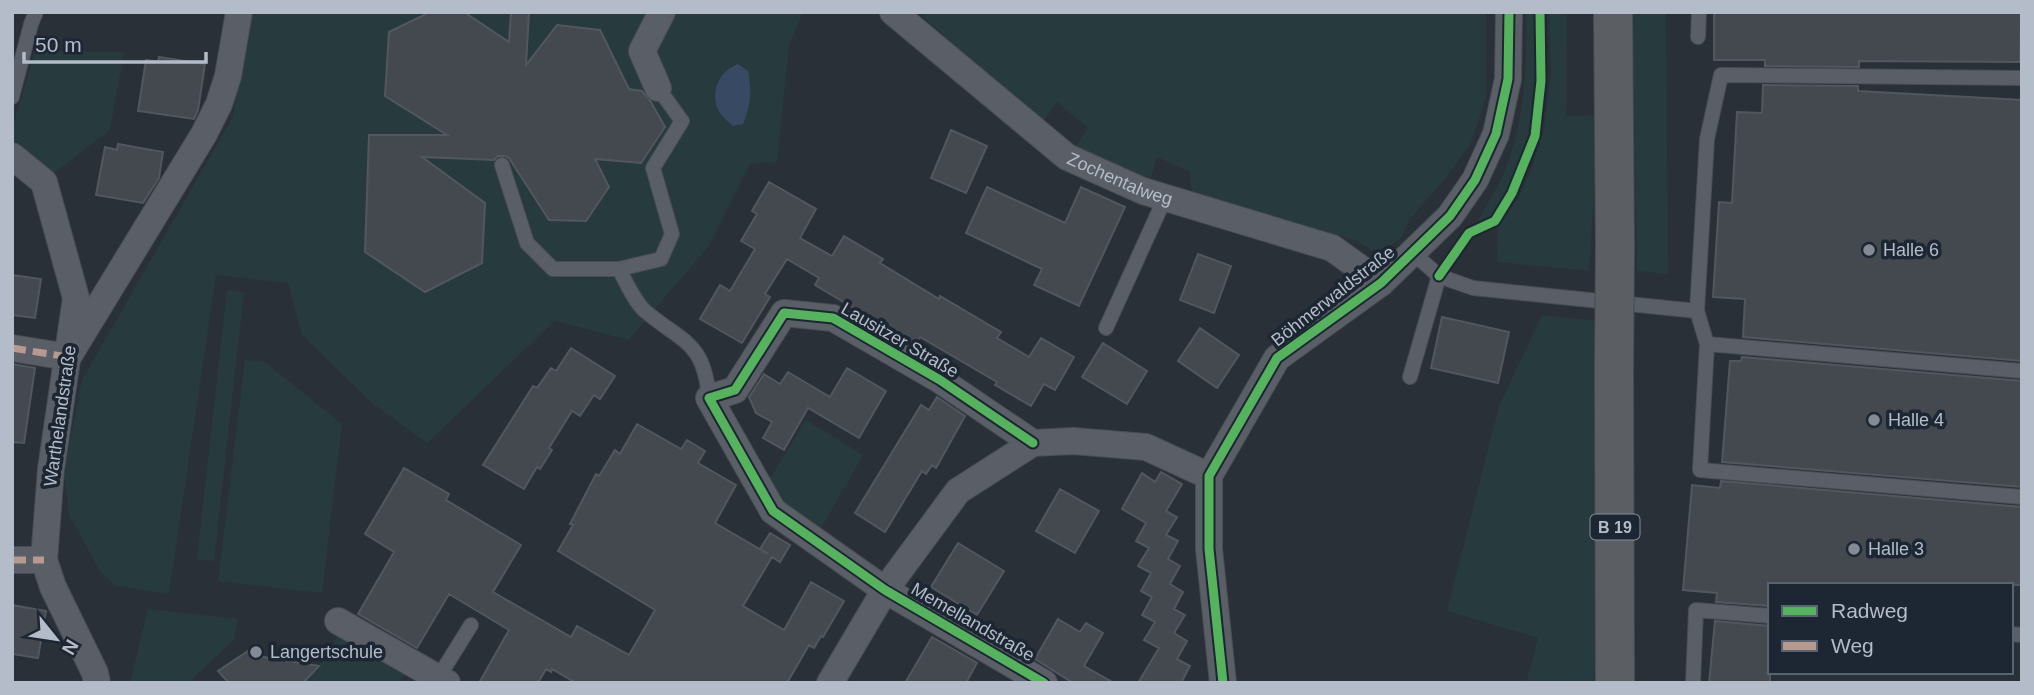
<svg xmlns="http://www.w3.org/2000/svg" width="2034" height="695" font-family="Helvetica,sans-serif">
<rect width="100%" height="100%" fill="#2a3038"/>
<path fill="#273a3e" d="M254 12H803L789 46 777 162 750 164 709 246 628 340 555 321 427 443 372 403 302 335 288 283 216 275 169 594 116 586 100 571 69 515 64 473 82 380 233 117 244 22Z
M918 12H1486V98L1471 143 1445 179 1409 220 1402 237 1379 255 1355 240 1192 194 1190 172 1157 157 1151 178 1124 169 1075 147 1088 128 1057 102 1041 125Z
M1526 12H1536C1536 54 1537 96 1529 137 1523 167 1505 195 1490 221H1478C1486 205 1497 190 1504 173 1525 122 1527 67 1526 12Z
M1549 12H1567L1566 116 1599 115 1589 271 1497 262 1498 227 1518 199 1533 165 1544 129 1551 72Z
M1632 12H1666L1668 274 1637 271Z
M35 51 124 52 110 130 49 177 12 146V129Z
M227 290 244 292 214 561 197 559Z
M1542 315 1608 322 1611 683H1526L1538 638 1447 611 1499 406Z
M245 360 265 362 342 424 322 593 218 581Z
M806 420 863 455 819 532 778 506 766 485Z
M148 609 238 619 234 640 188 683H130Z
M340 633 409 670 397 683H303L319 666Z"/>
<path fill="#384963" d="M738 64 748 71C752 91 751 105 743 124L733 126C729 122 723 118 720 113 709 95 718 71 738 64Z"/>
<path fill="#444950" stroke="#52575f" stroke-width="2" d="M430 12H464L509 42 511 12H529L526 65 557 25 600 30 629 89 642 91 651 102 665 127 641 163 595 159 609 187 586 221 549 220 509 158 505 156H498L494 160 422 157 485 203 482 263 425 292 365 252 369 135H447L385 96 389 32Z
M1714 12H2021L2020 62 1859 61V67L1765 66V60H1714Z
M159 57 205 64 198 110 194 119 138 111 146 60 158 62Z
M1763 85 1858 86V91L2022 100V361L1743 337 1745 299 1713 297 1719 202 1732 203 1737 112 1762 113Z
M951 130 987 146 966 193 931 178Z
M118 144 163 152 159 178 143 203 96 195 105 147 117 150Z
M769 182 816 209 800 238 832 256 844 236 883 259 880 263 939 299 940 296 1001 332 997 338 1029 357 1041 338 1074 357 1055 390 1044 384 1031 406 995 385 997 382 920 337 915 345 815 285 819 278 787 259 765 294 770 297 742 343 700 319 720 285 730 291 755 249 741 241 757 214 752 211Z
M987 187 1065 223 1081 187 1125 207 1079 306 1034 285 1042 269 966 233Z
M1198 254 1231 266 1214 313 1180 300Z
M12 275 41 279 35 318 12 315Z
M1442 317 1509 332 1498 383 1431 368Z
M1200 328 1239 355 1217 388 1178 361Z
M1103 343 1147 371 1127 404 1082 377Z
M571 348 615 376 600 399 594 395 580 416 572 411 549 448 552 450 540 469 537 467 524 489 483 465 533 386 537 388 551 368 556 371Z
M1742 357 2022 381V487L1722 462 1730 361H1741Z
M12 364 35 368 24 443 12 442Z
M847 368 886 391 859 438 808 408 784 450 763 438 772 422 756 413 749 397 764 374 780 384 788 372 830 397Z
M937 397 965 416 936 468 932 465 926 474 922 471 885 532 855 513 921 405 929 410Z
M637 424 681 449 687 440 705 451 698 463 736 485 715 523 768 554 760 549 770 533 790 545 780 562 772 557 743 606 784 630 811 582 844 601 823 637 821 636 814 648 809 645 787 683H576L552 669 551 672 546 669 538 683H479L509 630 449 594 417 648 358 614 394 552 365 534 404 468 449 494 446 500 521 545 493 592 571 637 577 626 629 655 655 610 558 551 573 525 570 524 596 474 599 476 615 450 620 454Z
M1161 472 1182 484 1166 511 1177 517 1166 535 1178 541 1168 559 1180 566 1170 584 1183 592 1174 609 1185 615 1174 633 1187 641 1177 659 1190 666 1181 683H1138L1159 648 1144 640 1155 622 1142 615 1152 597 1141 591 1151 573 1138 566 1149 548 1136 541 1146 523 1122 509 1142 473 1155 482Z
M1721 481 2022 507V585H1770V606L1716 602 1717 593 1683 590 1692 485 1720 488Z
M1060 489 1099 511 1075 553 1036 531Z
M958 543 1004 571 977 615 931 587Z
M12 605 46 611 38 658 12 654Z
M1058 619 1080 632 1086 623 1103 633 1084 666 1114 683H1073L1035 659Z
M1715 621 1770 626V683H1709Z
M932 637 977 663 966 683H905Z
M251 649 258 656 319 666 303 683H229L218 671Z"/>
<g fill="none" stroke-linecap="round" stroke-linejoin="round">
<defs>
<path id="service" d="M1698 37 1699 12
M12 97 31 24 36 12
M502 165 527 243 553 269H619L661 259 672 234 653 168 682 121 658 88
M619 269C626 282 634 301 645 311 683 343 704 341 709 398
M1439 276 1473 288 1697 311 1707 344 2022 371
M1697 311 1707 139 1721 75 2022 78
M1106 328 1165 198
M1707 344 1700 470 2022 497
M1410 377 1439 276 1413 253
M2011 634 2022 635
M438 678 471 625
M1693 683 1696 610 1770 616"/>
<g id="minor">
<path id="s1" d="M893 12 1067 157 1143 191 1332 248 1381 283"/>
<path d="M658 88 642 51 662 12"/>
<path d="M12 156 44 182 76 298 51 469 44 560 53 587 95 673 97 683"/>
<path d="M12 348 68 357 204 134 219 104 228 76 239 12"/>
<path d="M1033 443 940 380 833 318 784 313 735 390 709 398 773 511 885 590 1044 683"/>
<path d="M12 560H44"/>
<path d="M338 621 447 683"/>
<path d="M830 683 885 590 958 491 1033 443 1073 441 1146 447 1209 476"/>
<path d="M1223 683 1209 549V476L1277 358 1381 283 1450 216 1475 180 1496 134 1508 79 1509 12"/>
</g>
<path id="trunk" d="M1613 12 1615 247
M1614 371 1615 683"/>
</defs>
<use href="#service" stroke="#484c53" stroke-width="16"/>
<use href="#minor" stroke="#484c53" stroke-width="28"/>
<use href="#trunk" stroke="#474c53" stroke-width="40"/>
<use href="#service" stroke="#5a5e66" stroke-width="14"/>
<use href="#minor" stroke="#5a5e66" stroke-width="26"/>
<use href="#trunk" stroke="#5b5f64" stroke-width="38"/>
<defs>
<path id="trunk-bridge" d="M1614 371 1615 247"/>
</defs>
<use href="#trunk-bridge" stroke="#474c53" stroke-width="40" stroke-linecap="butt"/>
<use href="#trunk-bridge" stroke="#5b5f64" stroke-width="38"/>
<path stroke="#b69a8f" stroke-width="7" stroke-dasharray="14 7" stroke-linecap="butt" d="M12 348 68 357
M12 560H44"/>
<defs>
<path id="cycleway" d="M1439 276 1469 233 1495 221 1512 193 1535 136 1541 81 1540 12
M1033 443 940 380 833 318 784 313 735 390 709 398 773 511 885 590 1044 683
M1223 683 1209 549V476L1277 358 1381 283 1450 216 1475 180 1496 134 1508 79 1509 12"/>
</defs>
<use href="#cycleway" stroke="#1d2633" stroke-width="13"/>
<use href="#cycleway" stroke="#56b35d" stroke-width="9"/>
</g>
<g fill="#848b96" stroke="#1d2633" stroke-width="2.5">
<circle cx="1869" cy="250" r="7"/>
<circle cx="1874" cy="420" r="7"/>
<circle cx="1854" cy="549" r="7"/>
<circle cx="256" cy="652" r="7"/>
</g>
<g text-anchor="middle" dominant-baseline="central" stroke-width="7" stroke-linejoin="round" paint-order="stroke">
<rect fill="#1d2633" stroke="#878f9c" stroke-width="2" x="1590.5" y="514.5" width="49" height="25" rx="5"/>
<g font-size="16" font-weight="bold" fill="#b4bcc9">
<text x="1615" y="527">B 19</text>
</g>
<g font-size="18" fill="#b4bcc9" stroke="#1d2633">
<text stroke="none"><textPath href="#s1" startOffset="284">Zochentalweg</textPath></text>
<text transform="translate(1333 296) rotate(-38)">Böhmerwaldstraße</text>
<text transform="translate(900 340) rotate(30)">Lausitzer Straße</text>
<text transform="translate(60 416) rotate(-82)">Warthelandstraße</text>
<text transform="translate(973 622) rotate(30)">Memellandstraße</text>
</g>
<g font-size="18" fill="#b4bcc9" stroke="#1d2633" text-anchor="start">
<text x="1883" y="250">Halle 6</text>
<text x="1888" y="420">Halle 4</text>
<text x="1868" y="549">Halle 3</text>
<text x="270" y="652">Langertschule</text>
</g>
</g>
<rect width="2034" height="695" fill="none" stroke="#b4bcc9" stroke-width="28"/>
<rect x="1768" y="583" width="245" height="91" fill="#1d2633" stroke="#59626f" stroke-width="2"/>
<rect x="1782" y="606" width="35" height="10" fill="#56b35d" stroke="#59626f" stroke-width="2"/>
<text x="1831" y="618" font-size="21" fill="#b4bcc9">Radweg</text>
<rect x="1782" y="641" width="35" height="10" fill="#b69a8f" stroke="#59626f" stroke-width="2"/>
<text x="1831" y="653" font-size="21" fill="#b4bcc9">Weg</text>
<g transform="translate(56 639) rotate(120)" stroke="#1d2633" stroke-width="5" paint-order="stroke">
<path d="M0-5L12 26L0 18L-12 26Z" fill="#b4bcc9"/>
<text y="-10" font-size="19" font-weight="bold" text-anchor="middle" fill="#b4bcc9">N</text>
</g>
<path d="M24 52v10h182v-10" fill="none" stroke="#b4bcc9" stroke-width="3.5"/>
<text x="35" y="52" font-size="21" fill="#b4bcc9" stroke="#1d2633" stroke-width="5" paint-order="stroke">50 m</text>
</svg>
